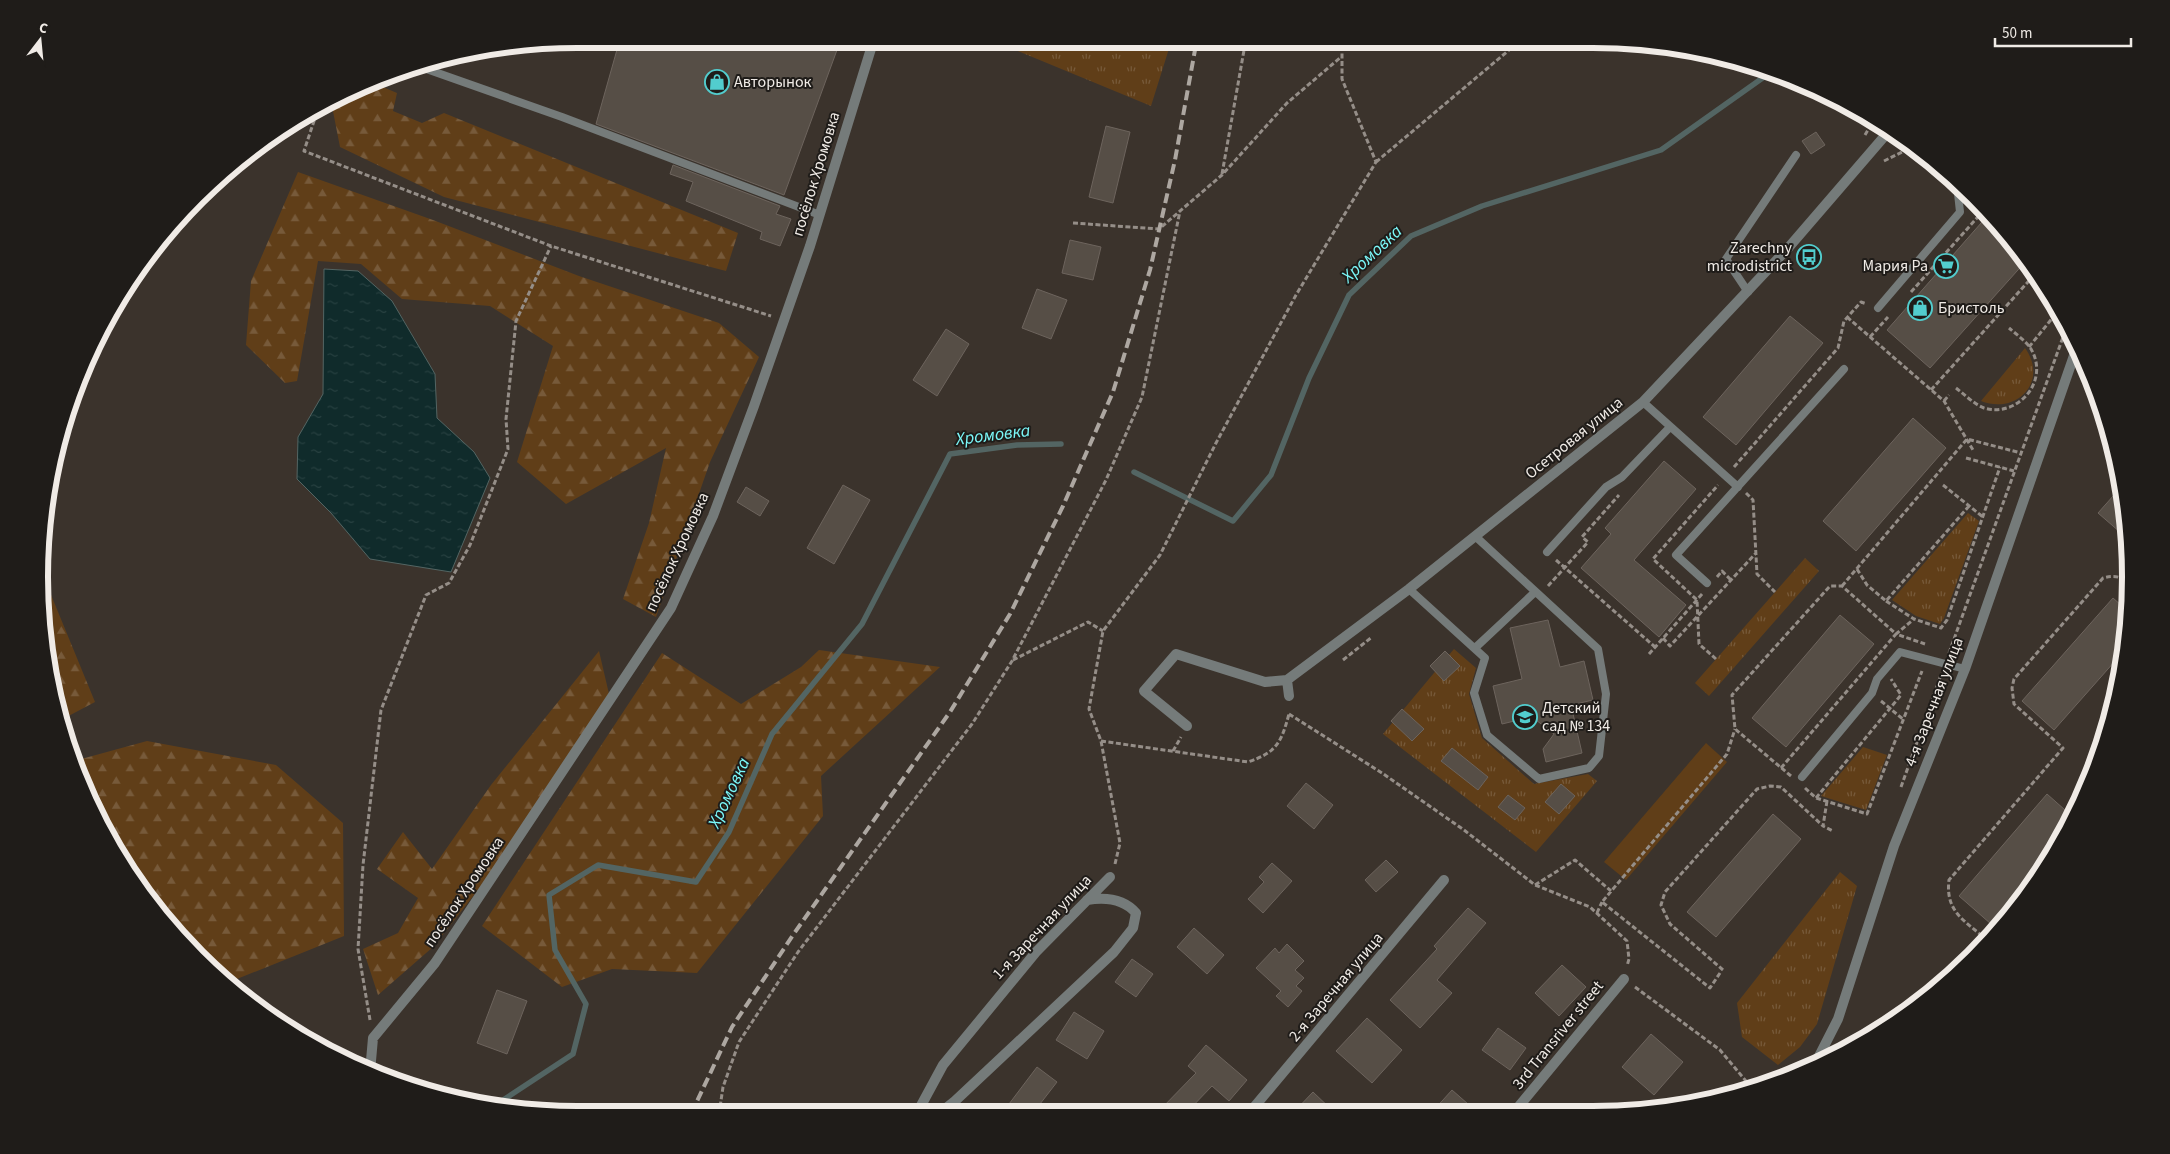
<svg xmlns="http://www.w3.org/2000/svg" width="2170" height="1154" font-family="'Source Sans 3',sans-serif">
<defs>
<pattern id="grass-tufts" width="24" height="20" patternUnits="userSpaceOnUse" patternTransform="scale(1.25)"><rect width="24" height="20" fill="#603e18"/><path d="M3 7l-1-3M5 7V3M7 7l1-3M15 17l-1-3M17 17v-4M19 17l1-3" fill="none" stroke="#775a3a"/></pattern>
<pattern id="forest-firs" width="22" height="20" patternUnits="userSpaceOnUse" patternTransform="scale(1.25)"><rect width="22" height="20" fill="#603e18"/><path d="M5 1l3.5 6h-7zM16 11l3.5 6h-7z" fill="#775a3a"/></pattern>
<pattern id="water-ripples" width="26" height="14" patternUnits="userSpaceOnUse" patternTransform="scale(1.25)"><rect width="26" height="14" fill="#102b2b"/><path d="M2 4q2-2 4 0t4 0M15 11q2-2 4 0t4 0" fill="none" stroke="#274040"/></pattern>
</defs>
<rect width="100%" height="100%" fill="#3b332c"/>
<path fill="url(#grass-tufts)" d="M989 39H1172L1151 106Z
M2025 348C2049 381 2017 415 1981 401Z
M1968 513 1979 521 1944 618 1940 624 1916 616 1892 600Z
M1805 558 1819 571 1709 696 1695 683Z
M1454 649 1476 668 1469 694 1482 738 1534 784 1588 774 1597 781 1536 852 1383 734Z
M1863 747 1887 755 1866 810 1821 796Z
M1840 872 1857 886 1817 1024 1800 1047 1778 1065 1742 1037 1737 1003Z"/>
<path fill="url(#forest-firs)" d="M371 82 397 93 393 111 422 123 444 113 738 233 726 271 444 197 340 147 331 101Z
M298 172 433 220 579 276 719 323 759 357 710 462 656 617 623 599 649 523 666 448 566 504 517 462 553 346 490 306 402 299 361 264 318 261 297 381 285 383 246 345 251 281Z
M40 568 95 702 59 721 40 612Z
M819 650 940 667 821 776 823 816 697 973 612 969 562 987 482 926 662 653 741 704 801 667Z
M599 651 609 694 516 842 433 947 378 995 363 949 398 933 418 898 377 869 403 832 432 869 491 785Z
M147 741 276 765 343 823 344 936 227 983 173 932 138 887 74 761Z"/>
<path fill="#603e18" d="M1706 743 1727 762 1626 880 1604 862Z"/>
<path fill="url(#water-ripples)" stroke="#536563" d="M324 269 358 271 392 301 435 374 437 418 474 452 490 478 451 572 370 559 331 513 297 479 298 437 323 394Z"/>
<g fill="none" stroke-linecap="round" stroke-linejoin="round">
<path stroke="#536563" stroke-width="5.5" d="M1134 472 1233 521 1271 475 1309 378 1349 295 1411 236 1482 206 1661 150 1771 72
M494 1106 573 1054 586 1004 555 950 549 895 598 865 696 882 729 832 772 734 862 624 950 454 1017 445 1061 444"/>
</g>
<path fill="#564e46" stroke="#6d645d" d="M620 39H841L784 195 596 124Z
M1106 126 1130 132 1113 203 1089 197Z
M1816 132 1825 145 1811 154 1802 141Z
M673 165 780 206 776 214 791 219 780 246 760 239 762 232 686 201 693 182 670 174Z
M1989 214 1998 222 2026 261 1930 368 1887 330Z
M1070 240 1101 247 1093 280 1062 273Z
M1037 289 1067 300 1051 339 1022 328Z
M1790 316 1823 343 1736 445 1703 417Z
M946 329 969 344 937 396 913 380Z
M1913 418 1946 448 1856 551 1823 521Z
M1664 461 1696 489 1634 560 1686 605 1659 637 1581 568 1611 534 1605 528Z
M843 485 870 500 834 564 807 548Z
M2122 486 2127 507 2128 539 2098 513Z
M746 487 769 501 760 516 737 502Z
M2113 598 2130 613 2123 652 2054 730 2022 701Z
M1840 615 1874 644 1786 747 1752 718Z
M1548 620 1560 667 1584 661 1593 700 1571 705 1582 753 1546 762 1543 749 1554 734 1536 720 1535 716 1502 724 1493 686 1522 679 1510 628Z
M1445 651 1460 666 1444 681 1430 666Z
M1402 709 1424 729 1412 741 1391 721Z
M1452 748 1488 777 1478 790 1441 761Z
M1306 783 1333 805 1314 829 1287 806Z
M1561 784 1575 796 1559 814 1545 802Z
M2047 794 2074 818 2042 865 1991 924 1959 896Z
M1508 795 1525 808 1515 820 1498 807Z
M1773 814 1801 839 1716 937 1687 912Z
M1386 860 1398 872 1376 892 1365 880Z
M1272 863 1292 881 1263 913 1248 899 1264 882 1259 877Z
M1468 908 1486 923 1437 980 1452 993 1420 1028 1390 1000 1437 949 1434 946Z
M1194 928 1224 955 1207 974 1177 947Z
M1287 944 1304 961 1295 970 1304 978 1296 986 1302 991 1288 1007 1276 996 1281 991 1256 968 1275 948 1279 953Z
M1132 959 1153 974 1136 997 1115 982Z
M1562 965 1586 987 1559 1016 1535 993Z
M497 990 527 1001 507 1054 477 1043Z
M1074 1012 1104 1031 1087 1059 1056 1040Z
M1367 1018 1402 1050 1372 1083 1336 1051Z
M1498 1028 1526 1048 1510 1070 1482 1050Z
M1651 1034 1683 1062 1654 1095 1622 1067Z
M1206 1045 1247 1080 1229 1101 1212 1086 1187 1112H1158L1196 1073 1188 1066Z
M1037 1067 1057 1082 1033 1113H1020L1009 1104Z
M1452 1090 1476 1111H1433Z
M1313 1092 1334 1112H1294Z"/>
<g fill="none" stroke-linecap="round" stroke-linejoin="round">
<path stroke="#958e88" stroke-width="3" stroke-dasharray="5 2.5" stroke-linecap="butt" d="M319 106 304 151 551 246 771 316
M1865 135 1873 121
M1884 161 1906 150 1926 155
M1376 162 1521 40
M1222 174 1246 39
M1073 223 1159 229 1222 175 1287 103 1341 57
M1911 292 1984 210
M1847 317 1944 401 1973 450
M1870 337 1888 317
M2029 347 2054 316 2053 299
M1956 388C1965 395 1974 404 1984 408 2018 418 2050 381 2031 349 2026 341 2017 335 2009 328
M1931 390 2035 274
M1944 401 1949 395
M1966 458 2014 471
M1734 467 1838 348 1844 321 1861 302 1867 304
M1943 485 1983 517
M1746 493 1753 500 1757 574 1775 592
M1556 560 1655 647
M1857 569 1867 585 1886 601 1969 506
M1717 577 1722 571 1731 580
M1548 586 1588 542 1582 537 1619 495
M1842 586 1967 439 2021 453
M1886 601 1914 619 1941 628 1947 620 2000 467
M1663 638 1670 646 1756 553
M1949 653 2067 326
M1649 654 1703 593
M1716 659 1699 644 1697 600 1653 559 1718 485
M1013 660 1088 622 1103 631
M1343 660 1372 637
M1881 701 1904 720
M1289 714 1382 773 1464 830 1535 885 1590 907 1627 941 1629 959 1627 966
M1101 741 1248 762C1277 752 1281 743 1289 714
M1173 751 1181 737
M1781 768 1896 634 1925 644
M1791 776 1735 729 1732 695 1830 586H1842L1896 634 1914 619
M1901 787 1941 675
M1805 788 1816 798 1867 814 1922 671
M1816 798 1901 695 1891 679
M1827 801 1823 826 1833 831
M1115 864 1120 843 1101 741 1089 709 1103 631 1160 555 1216 443 1296 295 1376 162 1342 79V40
M1535 885 1575 860 1611 891
M1597 913 1602 902
M1988 941C1966 921 1945 913 1949 880L2063 748 2014 704 2012 688 2014 679 2103 578C2114 575 2120 576 2129 583
M1723 970 1670 924 1661 905 1665 892 1757 789 1770 786 1781 787 1823 826
M1720 973 1710 988 1602 902 1727 754 1735 729
M1635 987 1720 1050 1751 1087
M370 1020 358 949 363 865 381 710 426 595 449 583 470 545 508 449 506 419 516 321 551 246
M719 1114 723 1087 739 1042 798 952 972 724 1012 661 1106 480 1142 397 1180 211"/>
<path stroke="#757b7a" stroke-width="8" d="M415 65 562 117 820 215
M1748 292 1726 259 1796 155
M1878 308 1960 212 1957 184
M1643 402 1738 487
M1547 552 1606 487 1622 477 1670 427
M1707 583 1676 555 1844 369
M1409 589 1485 658 1474 693 1487 735 1539 779 1589 768 1599 756 1606 694 1598 649 1475 536
M1475 648 1535 592
M1802 777 1872 693 1877 679 1900 652 1965 669"/>
<path stroke="#757b7a" stroke-width="10" d="M1289 696 1287 680 1409 589 1643 402 1789 247 1889 131
M1187 726 1144 691 1176 654 1265 682 1287 680
M1814 1066 1838 1019 1894 846 1965 669 2077 347
M370 1072 373 1038 435 963 671 608 713 516 754 406 810 246 874 39
M1515 1111 1624 979
M1250 1112 1444 880
M917 1113 943 1065 1036 952 1110 877
M940 1113 955 1101 1114 952 1133 928 1136 913C1124 899 1105 897 1087 900"/>
<path stroke="#ada7a1" stroke-width="4" stroke-dasharray="10 5" stroke-linecap="butt" d="M691 1114 732 1027 793 935 950 712 1010 614 1063 506 1113 392 1150 270 1175 160 1197 39"/>
</g>
<defs>
<symbol id="shop-ring" viewBox="-11 -11 22 22"><circle r="9.5" fill="#1f1c19" stroke="#52cdce" stroke-width="1.5"/><path d="M-5-2.5h2.3a2.7 3.5 0 0 1 5.4 0H5L5.5 6h-11ZM-1.5-2.5h3a1.5 2.3 0 0 0-3 0Z" fill="#52cdce"/></symbol>
<symbol id="bus-ring" viewBox="-11 -11 22 22"><circle r="9.5" fill="#1f1c19" stroke="#52cdce" stroke-width="1.5"/><path d="M-5-6H5V4H4V6H2V4H-2V6H-4V4H-5ZM-3.5-4V0h7V-4ZM-3.5 1.2v1.5H-2V1.2ZM2 1.2v1.5H3.5V1.2Z" fill="#52cdce"/></symbol>
<symbol id="supermarket-ring" viewBox="-11 -11 22 22"><circle r="9.5" fill="#1f1c19" stroke="#52cdce" stroke-width="1.5"/><path d="M-6-5.5h2.5l.6 2H6L4.5 2H-2.5L-4.4-4H-6ZM-1.5 3.2a1.3 1.3 0 1 0 .1 0ZM3 3.2a1.3 1.3 0 1 0 .1 0Z" fill="#52cdce"/></symbol>
<symbol id="school-ring" viewBox="-11 -11 22 22"><circle r="9.5" fill="#1f1c19" stroke="#52cdce" stroke-width="1.5"/><path d="M0-5L7-2L0 1L-7-2ZM-4 1L0 2.5L4 1V4Q0 6-4 4Z" fill="#52cdce"/></symbol>
</defs>
<g fill-rule="evenodd">
<use href="#shop-ring" x="703" y="68" width="28" height="28"/>
<use href="#bus-ring" x="1795" y="243" width="28" height="28"/>
<use href="#supermarket-ring" x="1932" y="252" width="28" height="28"/>
<use href="#shop-ring" x="1906" y="294" width="28" height="28"/>
<use href="#school-ring" x="1511" y="703" width="28" height="28"/>
</g>
<g text-anchor="middle" dominant-baseline="central" stroke-width="4" stroke-linejoin="round" paint-order="stroke">
<g font-size="16" fill="#f0ebe6" stroke="#1f1c19" text-anchor="start">
<text x="734" y="82">Авторынок</text>
<text x="1792" y="248" text-anchor="end">Zarechny<tspan x="1792" dy="18">microdistrict</tspan></text>
<text x="1928" y="266" text-anchor="end">Мария Ра</text>
<text x="1938" y="308">Бристоль</text>
<text x="1542" y="708">Детский<tspan x="1542" dy="18">сад № 134</tspan></text>
</g>
<g font-size="16" fill="#f0ebe6" stroke="#1f1c19">
<text transform="translate(816 174) rotate(-73)">посёлок Хромовка</text>
<text transform="translate(1574 438) rotate(-39)">Осетровая улица</text>
<text transform="translate(677 552) rotate(-65)">посёлок Хромовка</text>
<text transform="translate(1934 702) rotate(-69)">4-я Заречная улица</text>
<text transform="translate(464 892) rotate(-56)">посёлок Хромовка</text>
<text transform="translate(1042 927) rotate(-47)">1-я Заречная улица</text>
<text transform="translate(1336 987) rotate(-50)">2-я Заречная улица</text>
<text transform="translate(1558 1035) rotate(-51)">3rd Transriver street</text>
</g>
<g font-size="18" font-style="italic" fill="#7bf8f9" stroke="#1f1c19">
<text transform="translate(1372 254) rotate(-43)">Хромовка</text>
<text transform="translate(993 435) rotate(-7)">Хромовка</text>
<text transform="translate(729 793) rotate(-65)">Хромовка</text>
</g>
</g>
<path d="M0 0H2170V1154H0ZM577 48H1593A529 529 0 0 1 2122 577V577A529 529 0 0 1 1593 1106H577A529 529 0 0 1 48 577V577A529 529 0 0 1 577 48Z" fill="#1f1c19" fill-rule="evenodd"/>
<path fill="none" stroke="#f0ebe6" stroke-width="6" d="M577 48H1593A529 529 0 0 1 2122 577V577A529 529 0 0 1 1593 1106H577A529 529 0 0 1 48 577V577A529 529 0 0 1 577 48Z"/>
<g transform="translate(40 40) rotate(16)" stroke="#1f1c19" stroke-width="4" paint-order="stroke">
<path d="M0-4L9 19L0 12L-9 19Z" fill="#f0ebe6"/>
<text y="-8" font-size="14" font-weight="bold" text-anchor="middle" fill="#f0ebe6">С</text>
</g>
<path d="M1995 38v8h136v-8" fill="none" stroke="#f0ebe6" stroke-width="2.5"/>
<text x="2002" y="38" font-size="15" fill="#f0ebe6" stroke="#1f1c19" stroke-width="4" paint-order="stroke">50 m</text>
</svg>
